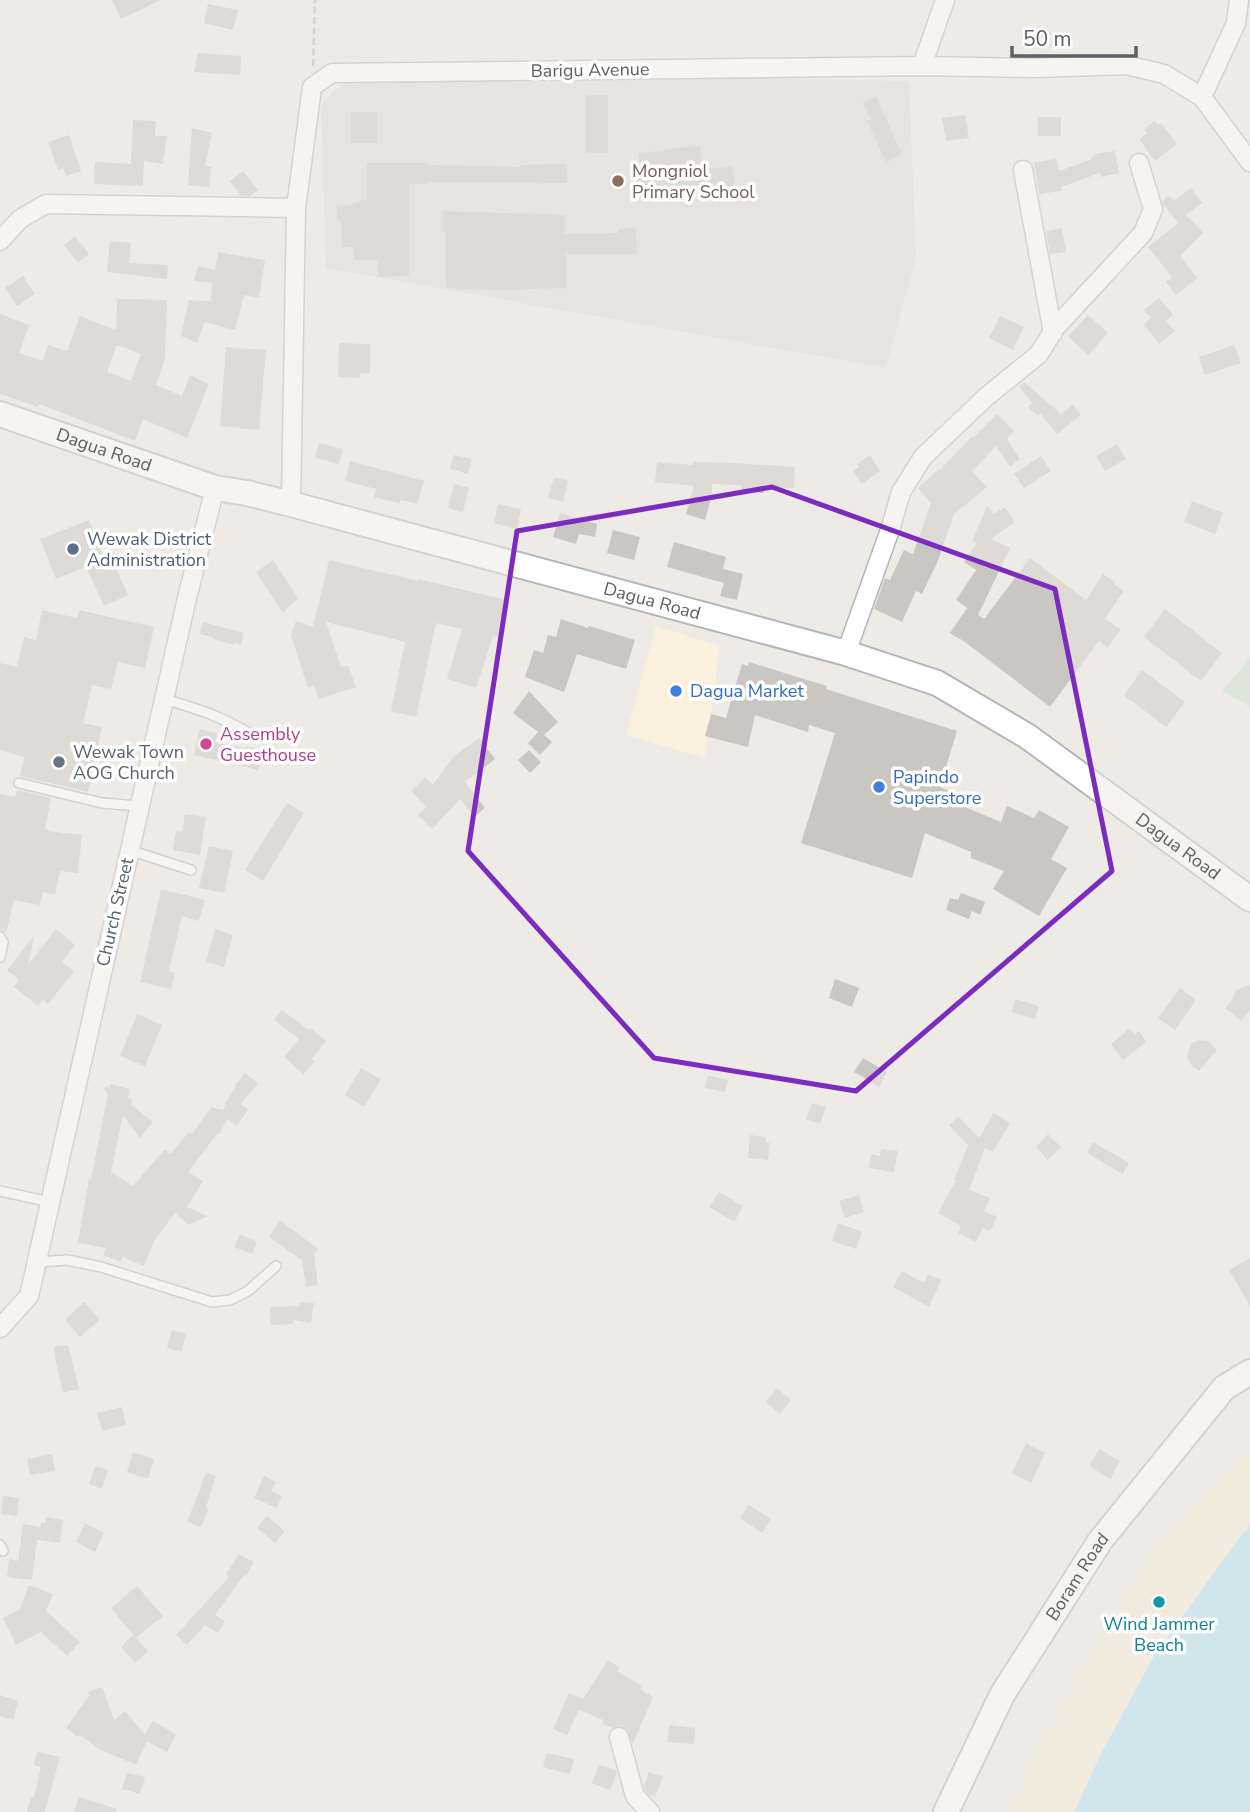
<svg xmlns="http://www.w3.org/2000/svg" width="1250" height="1812" font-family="'Nunito Sans',sans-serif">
<rect width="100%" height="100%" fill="#eeebe6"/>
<path fill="#fbf1de" d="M656 626 720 646 705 758 626 735Z"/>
<path fill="#dedad4" d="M651 76 909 81 916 257 886 368 326 268 321 106 334 90 348 83Z"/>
<path fill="#c8e3c5" d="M1250 658V707L1222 691Z"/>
<path fill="#f7edd8" d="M1250 1449V1526L1239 1538 1154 1656 1102 1752 1074 1812H1010L1037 1751 1156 1547Z"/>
<path fill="#adddf7" d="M1250 1526V1812H1074L1102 1752 1154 1656 1239 1538Z"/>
<path fill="#cac6c2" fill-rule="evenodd" d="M112 0H161L121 19Z
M208 4 238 10 233 30 204 23Z
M198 53 241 56 240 75 194 72Z
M586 95H608V153H586Z
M876 97 902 154 886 162 867 121 871 120 863 103Z
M351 112H377V143H351Z
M965 115 969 138 946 141 942 118Z
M1038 117H1061V136H1038Z
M133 120 156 121 155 136H167L163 164 144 161 143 186 94 184 95 162 131 164Z
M1155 121 1158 125 1161 123 1177 144 1155 161 1139 139 1147 133 1144 129Z
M192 128 212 133 205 166 211 167 209 187 188 185Z
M69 135 81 171 66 176 63 168 58 170 48 142Z
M700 145 703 169 733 166 735 190 644 202 642 187 637 188 634 166 640 165 638 154Z
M1115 151 1119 173 1101 177 1100 173 1061 187V191L1039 194 1034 162 1057 159 1059 171 1092 159 1091 157 1095 156V154Z
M367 163H427V165L520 167V165L567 164V183L427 182V184H409V276L378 277V260H354V247H342L341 221H338L336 206 353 205V203H360L359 200H367Z
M243 171 258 190 250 196H241L230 181Z
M1191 188 1202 203 1186 215 1203 233 1180 256 1197 278 1176 295 1166 282 1172 277 1148 247 1178 223 1164 205 1162 201 1169 196 1174 201Z
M443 211 566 215 565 234 619 233 618 229 636 228 637 254H566V288L500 290 446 288 445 231H443Z
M1062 228 1066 252 1050 254 1046 231Z
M75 236 89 254 78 263 64 245Z
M110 241 131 243 129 263 168 265 167 279 107 272Z
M218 252 265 260 259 298 244 295 235 330 205 322 197 343 181 336 189 300 211 301 212 283 194 281 198 266 215 270Z
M23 276 35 294 17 306 5 288Z
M1159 298 1173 315 1166 321 1175 331 1159 344 1144 324 1151 318 1144 310Z
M117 299 167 300 165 359 156 385 182 396 190 375 209 384 187 438 143 419 135 441 39 404 38 407 0 394V314L29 325 19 353 43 361 48 345 67 351 80 316 116 330ZM117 345 141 354 131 381 107 372Z
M1088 315 1108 333 1088 355 1068 336Z
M1000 316 1024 327 1013 350 989 338Z
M339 343 370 344V374L360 373V378L338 377Z
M1234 345 1241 363 1205 375 1199 357Z
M226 347 266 350 259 430 220 426Z
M1024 382 1061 414 1073 405 1081 415 1057 434 1040 413 1038 416 1028 407 1032 403 1019 387Z
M997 414 1014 431 1007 439 1020 459 1010 467 996 446 972 471 987 487 954 514 937 563 922 594 916 591 902 622 874 609 885 578 890 580 904 550 913 554 931 503 918 488 939 469 940 470 972 436 973 438Z
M319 443 343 449 339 464 315 458Z
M1117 444 1126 459 1105 471 1096 456Z
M454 455 472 459 468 474 450 469Z
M870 455 880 471 862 484 853 471 859 467 857 464Z
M1041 456 1051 471 1024 488 1014 474Z
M350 461 424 481 417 504 401 500 399 503 374 497 376 489 345 481Z
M657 462 693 465V462L734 463 795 467 794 488 764 487V493L741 491V485L712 484V495L705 520 686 514 694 486 655 482Z
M554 477 568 481 563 502 548 498Z
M454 484 469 488 463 512 448 508Z
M1192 501 1223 513 1215 534 1184 522Z
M498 504 521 509 517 529 494 523Z
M987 506 994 514 1005 507 1015 522 991 539 1010 548 978 615 984 619 1030 558 1086 600 1103 574 1115 582 1114 584 1124 591 1105 618 1121 630 1107 648 1099 641 1050 707 965 642 950 633 967 608 956 600 976 570 964 562 977 543 972 541Z
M560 513 597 524 595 537 579 534 576 544 553 537Z
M89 520 106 562 112 559 128 595 104 606 86 567 56 579 40 539Z
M613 530 640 537 634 560 607 553Z
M674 542 726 557 723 569 743 574 737 600 720 596 724 583 667 567Z
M273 560 298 598 283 613 256 572Z
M329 560 418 581V579L507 600 498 637 493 636 476 688 447 679 462 629 436 623 416 717 391 711 405 642 326 622 341 667 348 665 356 687 319 699 314 686 308 688 291 635 296 621 313 627Z
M1165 609 1222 653 1201 681 1144 637Z
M42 610 77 618 79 610 154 627 145 668 118 662 111 689 92 685 83 723 102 727 88 792 20 776 24 757 0 750V663L17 667 24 637 36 640Z
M561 619 588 628 589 626 635 640 626 669 577 654 564 692 525 677 534 650 543 653 548 635 556 637Z
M203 622 244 633 241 645 234 643 233 645 214 639 215 638 200 634Z
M749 662 827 686 826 689 957 731 940 787 970 800 967 808 1001 822 1007 806 1034 818 1039 810 1069 827 1051 859 1067 868 1039 916 993 889 1004 871 971 858V852L925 833 912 878 801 843 835 733 809 725 808 732 755 715 748 747 705 736 711 714 726 718 742 664 748 666Z
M1142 670 1185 702 1166 727 1124 695Z
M529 691 558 722 544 735 552 742 540 755 528 743 538 732 513 713Z
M199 729 217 733 215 742 245 748 246 746 264 751 258 770 194 755Z
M479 738 495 759 465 782 485 808 474 817 460 799 432 829 418 815 426 807 411 791 425 777 433 785 453 757Z
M529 750 541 762 530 773 518 760Z
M17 790 51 798 45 829H48L47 831 82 835 78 873 60 871 55 895 43 892 40 905 14 900 6 933 0 930V794L15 797Z
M287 803 304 813 263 881 245 870Z
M185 814 206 817 200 855 173 850 176 831 182 832Z
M209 846 233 851 224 893 199 888Z
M161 889 205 900 199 921 182 916 169 971 175 973 171 989 140 982Z
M961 893 985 902 980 915 972 911 969 919 946 910 950 898 958 900Z
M56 929 75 945 62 962 74 971 48 1004 43 999 38 1006 14 987 19 980 7 970 34 936 28 965Z
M215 929 233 935 224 967 206 962Z
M835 979 859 988 852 1007 829 998Z
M1250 985V1011L1241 1021 1225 1008 1232 1000 1236 990Z
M1180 988 1196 1000 1175 1030 1158 1018Z
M1015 999 1039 1006 1035 1019 1012 1012Z
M282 1010 309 1030 310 1028 326 1041 312 1059 315 1062 303 1074 284 1057 299 1039 274 1020Z
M137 1014 162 1025 145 1066 120 1056Z
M1129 1029 1135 1034 1139 1031 1146 1042 1123 1060 1111 1044Z
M1198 1040 1208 1041 1217 1050 1199 1071 1191 1065 1187 1056 1191 1044Z
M863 1058 887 1072 879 1087 854 1072Z
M361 1068 381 1079 364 1107 345 1095Z
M245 1073 258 1083 241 1104 248 1109 237 1126 227 1119 219 1135 217 1134 188 1172 203 1181 187 1207 208 1216 188 1225 175 1213 154 1241 144 1266 123 1257 120 1262 103 1255 106 1248 78 1243 89 1179 91 1180 108 1094 104 1089 106 1086 109 1088 110 1084 130 1089 128 1098 132 1099 131 1105 153 1122 140 1138 123 1115 111 1172 133 1186 165 1149 170 1154 189 1132 192 1134 211 1107 223 1110 226 1102 236 1086 235 1085Z
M708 1075 728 1080 725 1092 705 1088Z
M812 1103 826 1107 820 1124 806 1119Z
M994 1113 1010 1123 993 1152 985 1148 969 1190 990 1198 984 1211 997 1217 990 1231 983 1228 976 1242 958 1233 961 1226 938 1213 956 1180H954L968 1145 949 1125 958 1116 979 1138Z
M1048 1134 1061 1147 1048 1160 1036 1147Z
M750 1135 766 1137V1143H770L768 1160 748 1158Z
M1093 1142 1129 1163 1123 1174 1087 1153Z
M881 1149 898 1151 894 1172 869 1168 871 1154 880 1156Z
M719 1192 743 1206 734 1222 709 1207Z
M859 1195 864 1212 845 1218 839 1201Z
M280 1220 318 1249 314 1254 318 1285 306 1287 302 1260 269 1237Z
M838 1223 862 1232 856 1249 832 1241Z
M240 1234 257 1242 252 1254 234 1247Z
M1250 1258V1306L1229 1270Z
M902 1271 924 1283 928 1274 941 1280 929 1307 893 1287Z
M84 1302 100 1319 80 1337 65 1320Z
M300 1302 314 1303 311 1323 293 1320V1324L271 1325 270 1307 299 1306Z
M172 1330 186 1334 181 1352 167 1348Z
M68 1345 79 1389 63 1393 56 1362 54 1346Z
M777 1388 791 1400 780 1414 766 1402Z
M122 1407 126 1425 102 1431 97 1413Z
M1026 1443 1045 1453 1031 1483 1012 1473Z
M1099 1449 1120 1461 1110 1479 1089 1466Z
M133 1452 154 1459 148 1479 127 1472Z
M52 1454 55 1471 30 1475 27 1459Z
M95 1466 108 1470 102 1489 89 1484Z
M206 1473 216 1476 206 1507 209 1508 201 1527 187 1522Z
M264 1476 276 1482 271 1491 282 1496 277 1508 254 1498Z
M3 1496 19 1498 17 1516 1 1514Z
M749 1505 771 1519 762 1533 740 1518Z
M267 1516 285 1531 275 1543 257 1528Z
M46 1517 63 1520 60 1543 37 1540 32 1580 7 1577 9 1559 18 1561 23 1524 41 1527V1523H45Z
M85 1523 104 1533 95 1552 76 1542Z
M239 1554 254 1562 246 1576 244 1575 215 1615 225 1621 218 1633 205 1625 187 1645 176 1635 229 1577 226 1574Z
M29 1585 53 1594 46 1611 80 1642 67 1656 41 1632 16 1645 3 1618 20 1609Z
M137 1586 163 1616 136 1638 148 1651 135 1663 121 1647 133 1635 111 1608Z
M608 1660 620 1668 617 1671 642 1686 640 1689 653 1697 633 1744 626 1729 621 1726 613 1728 602 1724 603 1720 579 1710 567 1735 553 1729 569 1693 583 1699Z
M102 1687 114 1720 125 1711 145 1735 152 1721 176 1734 167 1752 147 1741 136 1765 101 1750 80 1735 78 1737 66 1728 89 1696 88 1692Z
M0 1695 18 1701 13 1720 0 1716Z
M669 1725 695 1728 694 1744 667 1742Z
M37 1752 60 1757 45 1812H27L31 1797 34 1798 41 1767 34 1765Z
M547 1753 574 1759 570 1774 543 1767Z
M599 1765 616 1770 617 1773 610 1790 592 1783Z
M649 1772 663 1777 655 1797 649 1795 645 1790 644 1786Z
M127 1773 145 1777 140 1794 122 1789Z
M79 1797 117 1809 116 1812H74Z"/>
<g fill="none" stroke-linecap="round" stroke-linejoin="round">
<defs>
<path id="lane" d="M164 699C198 709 224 717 255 737
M19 783 102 803 139 806
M129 850 191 870
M0 937 3 942 0 957
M0 1191 50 1202
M37 1262 67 1260 101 1267 212 1302 230 1300 248 1291 276 1266
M0 1545 3 1551"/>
<path id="street" d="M922 66 945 0
M1202 97 1236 23 1239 0
M1023 170 1053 333
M0 241 20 219 46 204 296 208
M291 504 296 208 312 87 332 73 922 66 1037 68 1126 65 1164 74 1202 97 1250 162
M846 653 891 527 901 492 923 457 986 397 1039 354 1055 328 1143 233 1153 209 1139 163
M0 1328 29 1296 187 598 215 488
M619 1737 635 1796 650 1812"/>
<g id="secondary">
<path id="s1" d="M0 414 215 488 247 493 291 504 846 653 937 683 1027 736 1250 899"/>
<path id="s2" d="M946 1812 1002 1695 1100 1541 1224 1388 1250 1372"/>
</g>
</defs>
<use href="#lane" stroke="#b3b6b9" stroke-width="12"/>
<use href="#street" stroke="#b3b6b9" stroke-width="21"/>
<use href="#secondary" stroke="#b2b5b9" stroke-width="28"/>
<path stroke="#9ec4a5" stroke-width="2.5" stroke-dasharray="7 3.5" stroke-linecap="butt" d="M313 66 315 0"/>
<use href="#lane" stroke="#fff" stroke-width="9"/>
<use href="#street" stroke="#fff" stroke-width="18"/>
<use href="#secondary" stroke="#fff" stroke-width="24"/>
</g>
<path d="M0 0H1250V1812H0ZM772 487 1055 589 1112 871 856 1091 654 1058 468 851 517 531Z" fill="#eeebe6" fill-opacity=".55" fill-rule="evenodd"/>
<path fill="none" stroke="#7b2cbf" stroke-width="5" stroke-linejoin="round" d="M772 487 1055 589 1112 871 856 1091 654 1058 468 851 517 531Z"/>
<circle fill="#8d6e63" stroke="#fff" stroke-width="2.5" cx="618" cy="181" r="7"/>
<circle fill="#5c6f8a" stroke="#fff" stroke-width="2.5" cx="73" cy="549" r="7"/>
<g fill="#3f7fe0" stroke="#fff" stroke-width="2.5">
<circle cx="676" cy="691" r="7"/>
<circle cx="879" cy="787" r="7"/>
</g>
<circle fill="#d1479c" stroke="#fff" stroke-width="2.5" cx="206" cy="744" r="7"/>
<circle fill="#6b7280" stroke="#fff" stroke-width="2.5" cx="59" cy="762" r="7"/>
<circle fill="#0f9aa8" stroke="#fff" stroke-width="2.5" cx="1159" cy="1602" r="7"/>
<g text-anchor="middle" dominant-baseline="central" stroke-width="7" stroke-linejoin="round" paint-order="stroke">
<g font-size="18" fill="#5d6164" stroke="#fff">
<text transform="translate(590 70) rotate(-1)">Barigu Avenue</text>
<text stroke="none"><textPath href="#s1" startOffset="110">Dagua Road</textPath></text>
<text stroke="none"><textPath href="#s1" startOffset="679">Dagua Road</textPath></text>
<text stroke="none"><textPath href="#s1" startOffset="1267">Dagua Road</textPath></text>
<text transform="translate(115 912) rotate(-77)">Church Street</text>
<text stroke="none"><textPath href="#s2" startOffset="270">Boram Road</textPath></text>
</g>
<g font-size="18" fill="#785e54" stroke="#fff" text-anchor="start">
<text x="632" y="171">Mongniol<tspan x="632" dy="21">Primary School</tspan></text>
</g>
<g font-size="18" fill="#4e5e75" stroke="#fff" text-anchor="start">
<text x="87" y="539">Wewak District<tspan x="87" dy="21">Administration</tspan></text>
</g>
<g font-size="18" fill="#366cbe" stroke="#fff" text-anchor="start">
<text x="690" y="691">Dagua Market</text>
<text x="893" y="777">Papindo<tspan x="893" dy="21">Superstore</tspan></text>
</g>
<g font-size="18" fill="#b23c85" stroke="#fff" text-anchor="start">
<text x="220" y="734">Assembly<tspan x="220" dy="21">Guesthouse</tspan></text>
</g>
<g font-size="18" fill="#5b616d" stroke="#fff" text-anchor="start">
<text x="73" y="752">Wewak Town<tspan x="73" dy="21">AOG Church</tspan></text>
</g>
<g font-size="18" fill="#0d838f" stroke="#fff">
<text x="1159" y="1624">Wind Jammer<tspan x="1159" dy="21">Beach</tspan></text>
</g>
</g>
<path d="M1012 46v10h124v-10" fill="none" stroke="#5d6164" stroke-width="3.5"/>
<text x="1023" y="46" font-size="21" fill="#5d6164" stroke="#ffffff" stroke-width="5" paint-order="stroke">50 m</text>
</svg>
